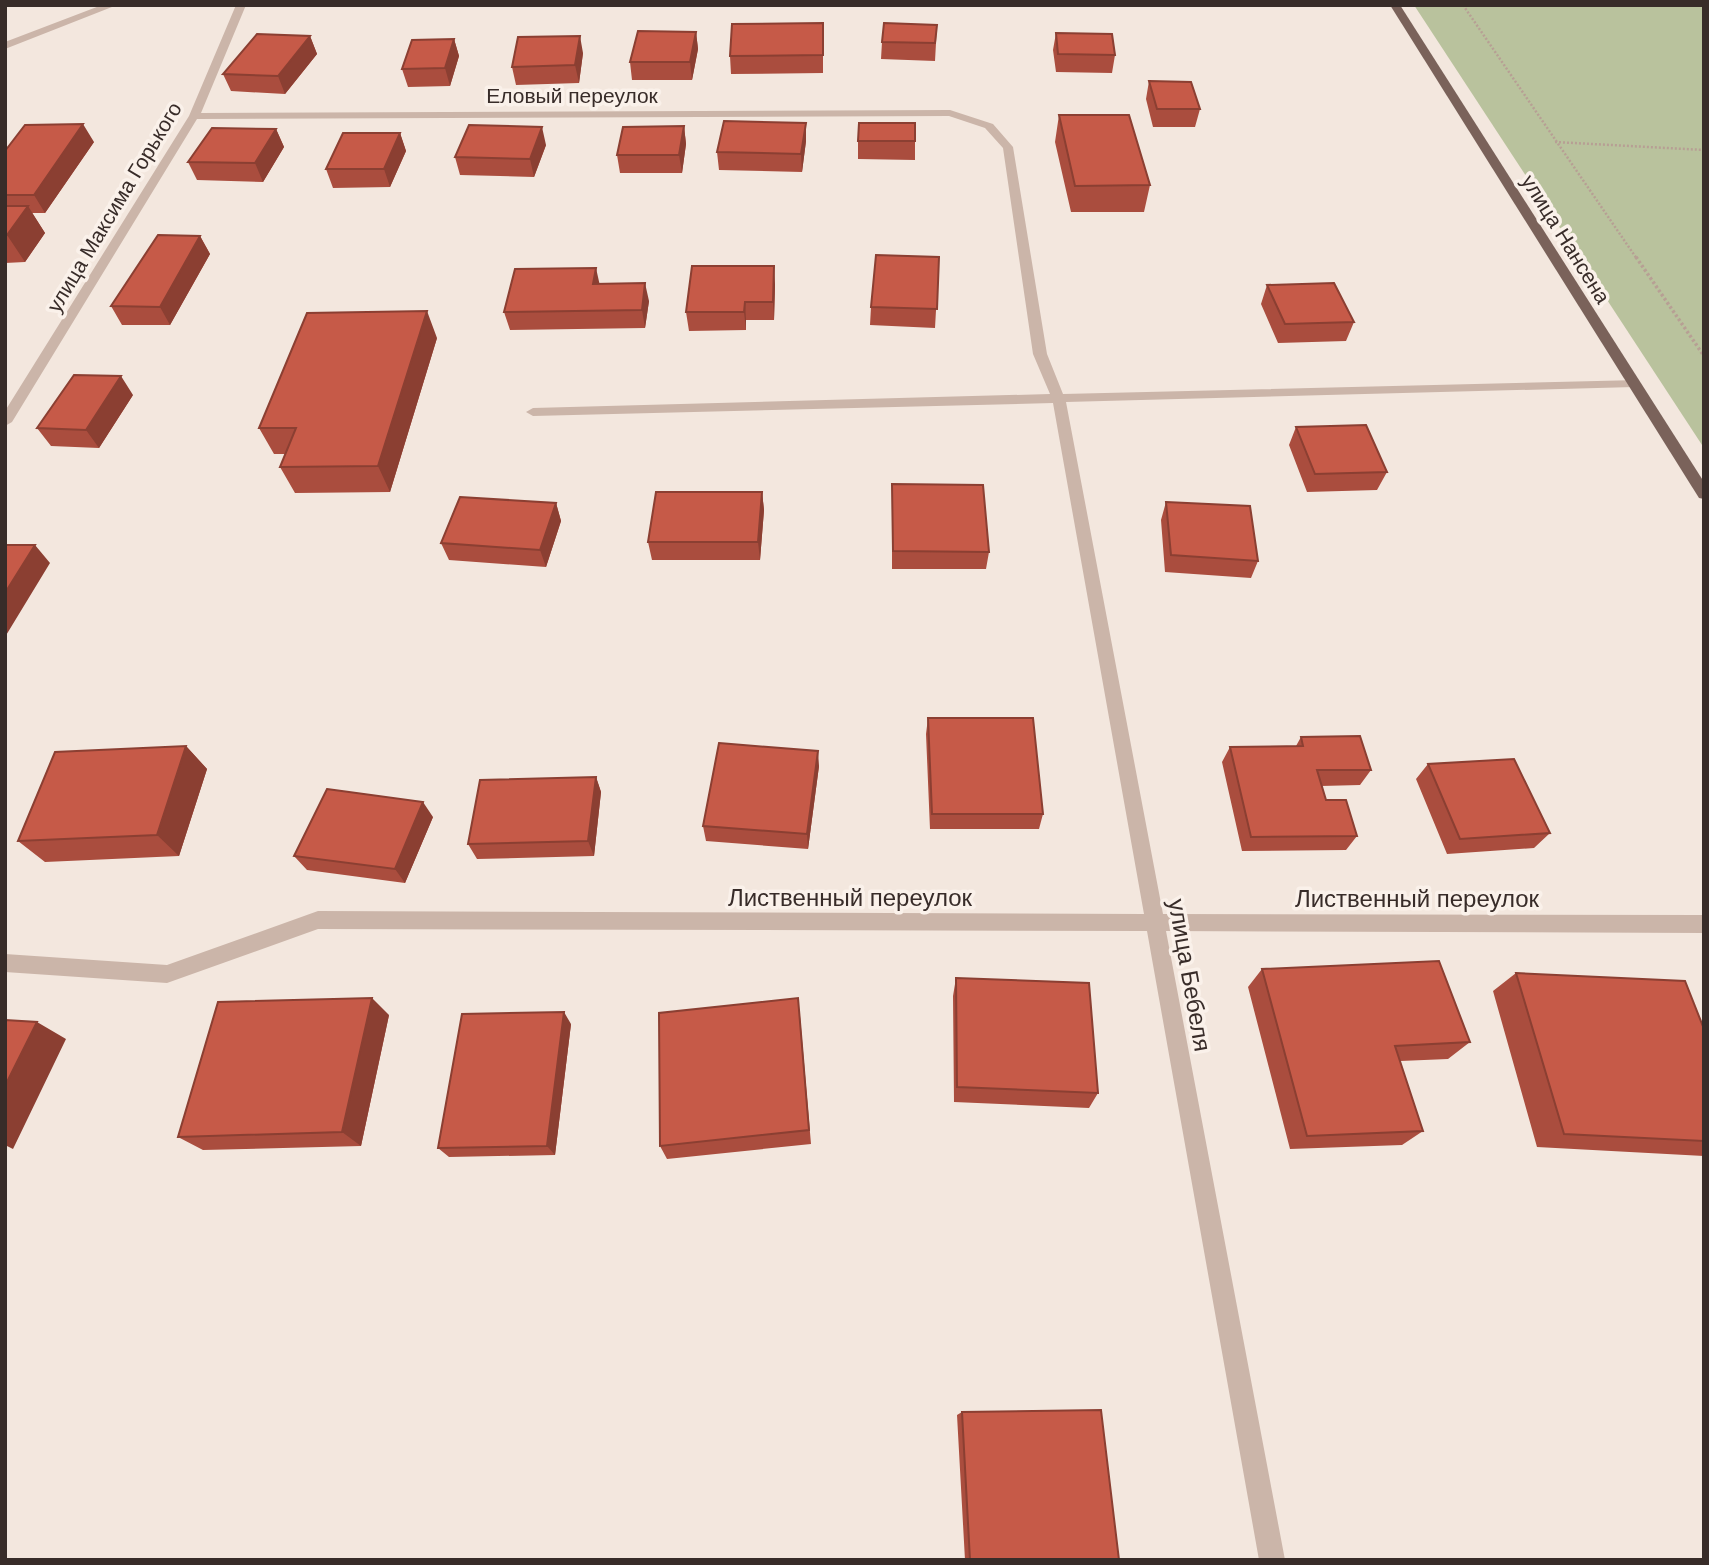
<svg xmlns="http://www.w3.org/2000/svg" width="1709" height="1565" font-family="Helvetica,sans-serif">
<rect width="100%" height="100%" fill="#f3e7de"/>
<path fill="#b9c29d" d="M1414 5H1704V448Z"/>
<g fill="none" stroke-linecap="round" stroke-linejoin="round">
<path stroke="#b79f94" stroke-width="2.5" stroke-dasharray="2 2" stroke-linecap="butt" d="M1463 5 1637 259
M1555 142 1704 150"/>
<path stroke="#b79f94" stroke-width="3.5" stroke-dasharray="2.5 2.5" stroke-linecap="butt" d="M1636 257 1704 356"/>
<path fill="#cbb5a9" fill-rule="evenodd" d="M102 5H117L5 49V42Z
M236 5H246L201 113 950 110 993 124 1013 147 1047 354 1063 394 1639 380V386L1634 387 1066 402 1163 914 1704 915V933L1166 931 1285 1560H1259L1147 931 318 929 167 983 5 972V954L167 965 318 911 1144 914 1053 403 533 416 526 412 533 408 1050 394 1033 354 1003 148 985 128 949 116 197 119 12 422 5 426V411L189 116Z"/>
<path fill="#7a625a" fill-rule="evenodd" d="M1390 5H1400L1704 482V499L1699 498Z"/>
</g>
<path fill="#aa4d3e" d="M823 23V73L731 74 730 56Z
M937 25 935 61 881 59 882 42Z
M696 32 698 49 692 80H632L630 62Z
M1056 33 1115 55 1112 73 1056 72 1053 50Z
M310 36 317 54 285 94 231 91 223 74Z
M454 39 459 56 450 86 408 87 402 69Z
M583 53 579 83 516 85 512 67Z
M1149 81 1200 109 1195 127H1153L1146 99Z
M1059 115 1150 185 1144 212H1071L1055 142Z
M806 123V141L802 172 719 170 717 152Z
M684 126 686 144 682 173H620L617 155Z
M276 129 284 147 263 182 197 180 188 162Z
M400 133 406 151 390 187 333 188 326 169Z
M858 141H915V160L858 159Z
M94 142 45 213H32L45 233 25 262 5 263V151Z
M546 145 534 177 460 175 455 157Z
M200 236 210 254 170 325H122L111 306Z
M939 257 935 328 870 325 871 307Z
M600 284 649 301 645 328 510 330 504 312Z
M775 284 774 320H746V330L689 331 686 312Z
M1267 285 1354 322 1346 341 1278 343 1261 304Z
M437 338 390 492 295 493 280 467 285 454H274L259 428Z
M133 395 99 448 51 446 37 428Z
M1296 427 1387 472 1377 490 1307 492 1289 445Z
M892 484 989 552 986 569H892Z
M762 492 764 510 760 560H652L648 542Z
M1166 502 1258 561 1251 578 1165 572 1161 520Z
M556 503 561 521 546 567 449 560 441 543Z
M928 718 1043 814 1039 829H930L926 734Z
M1301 737 1371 770 1360 785 1321 786 1326 800 1357 836 1346 850 1242 851 1222 762 1230 747 1296 746Z
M186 746 207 769 179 856 45 862 18 841Z
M1428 764 1550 833 1534 848 1447 854 1416 779Z
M819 766 808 849 706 841 703 826Z
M596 777 601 792 594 856 477 859 468 844Z
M433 817 405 883 307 870 294 856Z
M1262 969 1470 1042 1448 1059 1400 1061 1423 1131 1402 1145 1290 1149 1248 987Z
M1516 973 1704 1029V1156L1537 1147 1493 991Z
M956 978 1098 1093 1089 1108 954 1102 953 996Z
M389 1015 361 1146 203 1150 178 1137Z
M800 1016 811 1144 667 1159 660 1146Z
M571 1024 555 1155 449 1157 438 1148Z
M962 1412 1119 1560H965L957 1415Z"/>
<path fill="#8b3f32" d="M696 32 698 49 692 80 690 62Z
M310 36 317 54 285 94 278 76Z
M580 36 583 53 579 83 575 65Z
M454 39 459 56 450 86 445 68Z
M806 123V141L802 172 801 154Z
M83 124 94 142 45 213 34 195Z
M684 126 686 144 682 173 679 155Z
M542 127 546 145 534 177 530 159Z
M276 129 284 147 263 182 255 163Z
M400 133 406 151 390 187 384 169Z
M28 206 45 233 25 262 7 235Z
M200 236 210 254 170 325 160 307Z
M774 266 775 284 774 320 773 302Z
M596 268 600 286 593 284Z
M645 283 649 301 645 328 642 310Z
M745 302 746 320V330L744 312Z
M427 311 437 338 390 492 378 466Z
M121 376 133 395 99 448 86 430Z
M762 492 764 510 760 560 758 542Z
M556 503 561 521 546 567 540 550Z
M35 545 50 563 5 637V593Z
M186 746 207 769 179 856 157 835Z
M818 751 819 766 808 849 807 834Z
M596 777 601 792 594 856 588 841Z
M423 802 433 817 405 883 395 869Z
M372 998 389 1015 361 1146 342 1132Z
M564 1012 571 1024 555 1155 547 1146Z
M37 1022 66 1039 13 1149 5 1145V1086Z"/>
<path fill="#c65a48" stroke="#8b3f32" stroke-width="2" d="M823 23V55L730 56 732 24Z
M884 23 937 25 935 43 882 42Z
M638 31 696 32 690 62H630Z
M1056 33 1112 34 1115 55 1058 54Z
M257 34 310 36 278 76 223 74Z
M580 36 575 65 512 67 518 37Z
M454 39 445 68 402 69 412 40Z
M1149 81 1191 82 1200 109H1157Z
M1059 115H1129L1150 185 1075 186Z
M724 121 806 123 801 154 717 152Z
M859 123H915V141H858Z
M83 124 34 195H5V151L25 125Z
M469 125 542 127 530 159 455 157Z
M684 126 679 155H617L623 127Z
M212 128 276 129 255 163 188 162Z
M343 133H400L384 169H326Z
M5 206H28L7 235H5Z
M158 235 200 236 160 307 111 306Z
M876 255 939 257 937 309 871 307Z
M692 266H774L773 302H745L744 312H686Z
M596 268 593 284 645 283 642 310 504 312 515 269Z
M1334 283 1354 322 1285 324 1267 285Z
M427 311 378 466 280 467 296 428H259L307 313Z
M74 375 121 376 86 430 37 428Z
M1366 425 1387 472 1315 474 1296 427Z
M892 484 983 485 989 552 893 551Z
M656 492H762L758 542H648Z
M460 497 556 503 540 550 441 543Z
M1166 502 1250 506 1258 561 1171 555Z
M5 545H35L5 593Z
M928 718H1033L1043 814H932Z
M1360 736 1371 770H1317L1326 800H1346L1357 836 1251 837 1230 747 1303 746 1301 737Z
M719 743 818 751 807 834 703 826Z
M186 746 157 835 18 841 55 752Z
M1514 759 1550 833 1460 839 1428 764Z
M596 777 588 841 468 844 480 780Z
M327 789 423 802 395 869 294 856Z
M1439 961 1470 1042 1395 1046 1423 1131 1307 1136 1262 969Z
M1516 973 1685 981 1704 1029V1141L1564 1134Z
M956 978 1089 983 1098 1093 957 1087Z
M372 998 342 1132 178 1137 218 1002Z
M798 998 809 1130 660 1146 659 1013Z
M564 1012 547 1146 438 1148 462 1014Z
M5 1020 37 1022 5 1086Z
M1101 1410 1119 1560H970L962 1412Z"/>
<g text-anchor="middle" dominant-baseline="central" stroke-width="7" stroke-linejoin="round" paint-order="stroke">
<g font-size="21" fill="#382c29" stroke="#faf1ea">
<text x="572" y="95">Еловый переулок</text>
<text transform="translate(114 207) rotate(-59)">улица Максима Горького</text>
<text transform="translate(1566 239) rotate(58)">улица Нансена</text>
</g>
<g font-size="24" fill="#382c29" stroke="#faf1ea">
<text x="850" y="897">Лиственный переулок</text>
<text x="1417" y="898">Лиственный переулок</text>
<text transform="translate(1190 975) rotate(80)">улица Бебеля</text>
</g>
</g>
<rect width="1709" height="1565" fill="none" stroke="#382c29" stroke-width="14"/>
</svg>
